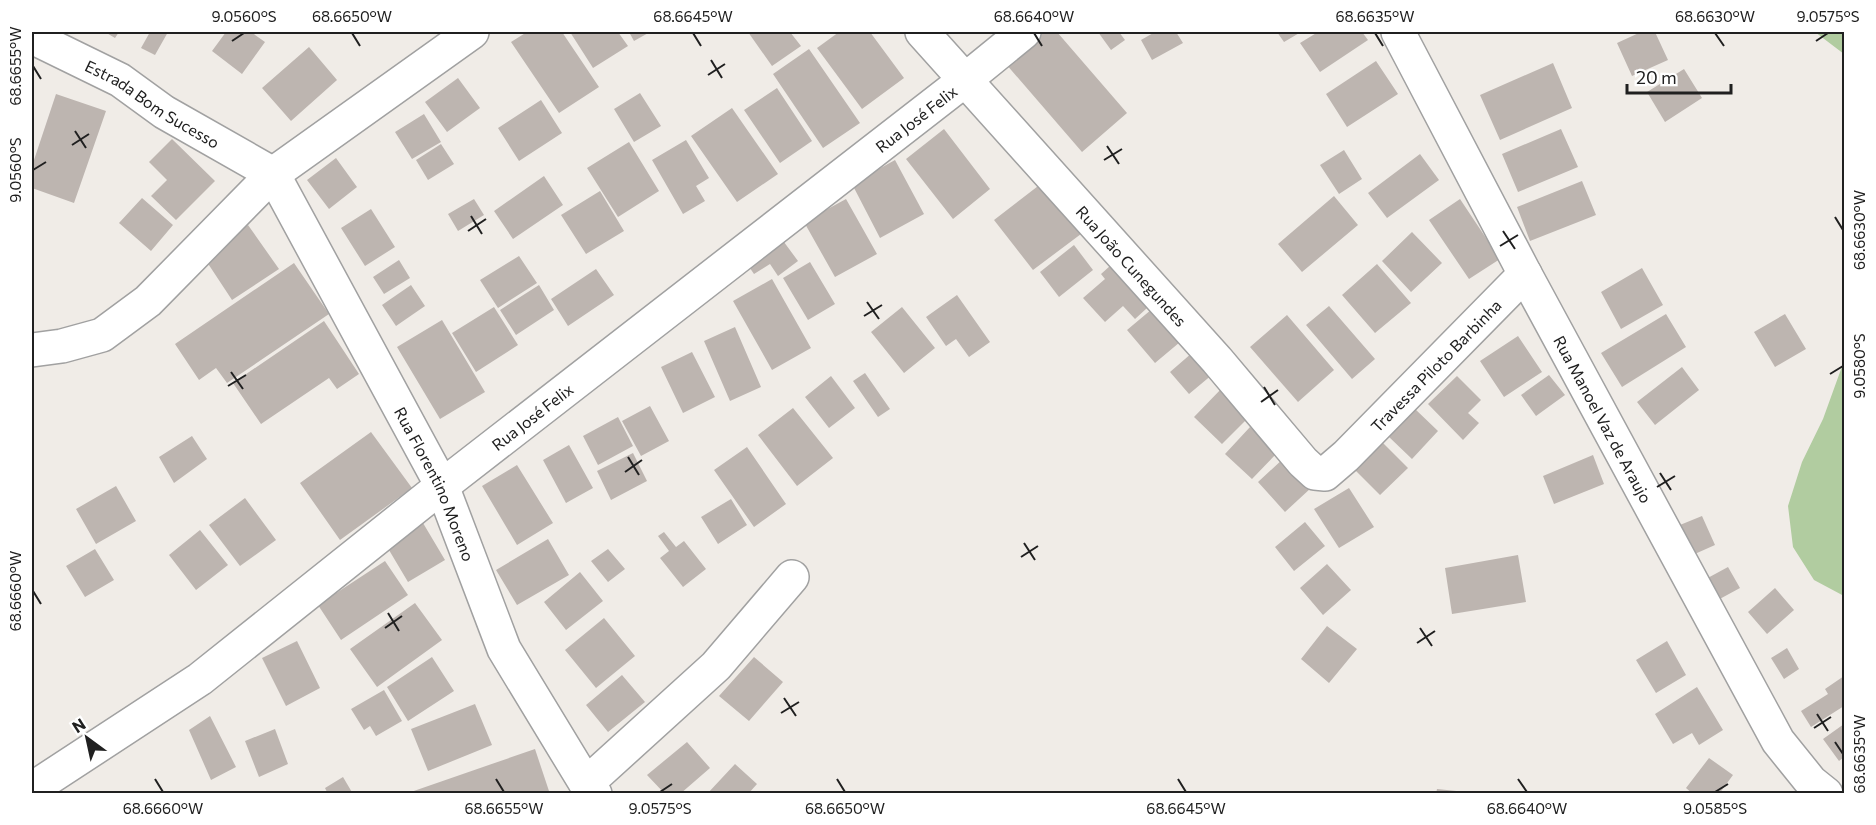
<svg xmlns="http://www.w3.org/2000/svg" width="1876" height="825" font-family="Commissioner,sans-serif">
<rect width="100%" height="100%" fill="#f0ece7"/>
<path fill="#b1cca0" d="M1815 32H1844V54Z
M1844 361V596L1814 580 1793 547 1788 506 1802 462 1823 419Z"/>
<path fill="#bdb5b0" d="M105 32H119L115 38Z
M150 32H168L155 55 141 48Z
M226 32H251L265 42 242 74 212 51Z
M527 32H562L599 87 559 113 511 42Z
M570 32H618L628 46 593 68Z
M629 32H650L634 41Z
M748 32H790L801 46 772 66Z
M839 32H870L904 78 862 109 817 48Z
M1043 32H1057L1127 113 1082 152 1006 64Z
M1098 32H1119L1125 40 1111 50Z
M1155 32H1176L1183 43 1152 60 1141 40Z
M1277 32H1301L1284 42Z
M1318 32H1362L1368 40 1320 72 1300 43Z
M1641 32H1655L1668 60 1632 76 1617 43Z
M309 47 337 80 291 121 262 88Z
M809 49 860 123 823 148 773 74Z
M1376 61 1398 94 1347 127 1326 94Z
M1553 63 1572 108 1500 140 1480 95Z
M1684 69 1702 98 1665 122 1647 92Z
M458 78 480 108 447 132 425 102Z
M777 88 812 141 780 163 744 110Z
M640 93 661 126 634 142 614 109Z
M56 94 106 111 74 203 32 188V166Z
M541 100 562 133 519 161 498 128Z
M732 108 778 174 737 202 691 136Z
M424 114 441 142 412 159 395 132Z
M944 129 990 189 953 219 906 159Z
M1561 129 1578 167 1518 192 1502 154Z
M172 139 215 181 176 220 151 196 167 180 149 162Z
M686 140 709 178 696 186 705 201 683 214 652 160Z
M629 142 659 191 618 217 587 168Z
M441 144 454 164 428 180 416 160Z
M1344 150 1362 179 1339 194 1320 165Z
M1420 154 1439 180 1387 218 1368 193Z
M336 158 357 187 329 209 307 180Z
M895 160 924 214 880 238 852 184Z
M544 176 563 205 513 239 494 211Z
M1582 181 1596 215 1530 241 1517 207Z
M1042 183 1081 234 1033 270 994 220Z
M600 191 624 231 586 254 561 215Z
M1334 196 1358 225 1302 272 1278 244Z
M142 198 173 225 151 251 119 223Z
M474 199 484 215 458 231 448 214Z
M846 199 877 254 835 277 804 222Z
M1460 199 1500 259 1469 279 1429 220Z
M371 209 395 247 365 266 341 228Z
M248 225 279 269 232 300 203 256Z
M1412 232 1442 263 1411 292 1382 261Z
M781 238 798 261 778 276 770 264 754 274 743 258Z
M1074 245 1093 270 1059 297 1040 272Z
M519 256 537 283 498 308 480 280Z
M1120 257 1158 298 1135 319 1123 306 1105 322 1083 298 1105 279 1101 274Z
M399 260 410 278 384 294 373 277Z
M810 262 835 304 808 320 783 278Z
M294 263 329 314 227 383 216 368 199 380 175 344Z
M1377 264 1411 303 1375 333 1342 295Z
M1642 268 1663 305 1621 329 1601 292Z
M596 269 614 295 568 326 551 299Z
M772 279 811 348 772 370 733 301Z
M411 285 425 306 396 326 382 305Z
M539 285 554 310 516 335 500 310Z
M957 295 990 342 969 357 956 339 946 346 926 317Z
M1158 304 1186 337 1155 363 1127 330Z
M1329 306 1375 359 1352 379 1306 325Z
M494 307 518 345 476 372 452 333Z
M902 307 935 348 904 373 871 332Z
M1666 314 1686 347 1622 387 1601 353Z
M1785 314 1806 349 1775 367 1754 332Z
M1287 315 1334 370 1298 402 1250 347Z
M442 320 485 392 440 419 397 347Z
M324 321 359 374 337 389 329 378 261 424 233 383Z
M735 327 761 387 730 401 704 341Z
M1518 336 1542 372 1504 397 1480 361Z
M1200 346 1219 369 1189 394 1170 372Z
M692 352 715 397 683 413 661 367Z
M1682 367 1699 390 1655 425 1637 402Z
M865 373 890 409 878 417 853 381Z
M1549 375 1565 395 1536 416 1521 395Z
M831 376 855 408 829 428 805 397Z
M1457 376 1481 400 1468 413 1479 423 1463 440 1428 404Z
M1223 387 1252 414 1222 444 1194 417Z
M650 406 669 441 641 456 622 421Z
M793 408 833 458 797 486 758 435Z
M1414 408 1438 431 1412 459 1388 436Z
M618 417 633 446 598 465 583 436Z
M1250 427 1277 453 1252 479 1225 454Z
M371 432 412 488 340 540 300 483Z
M192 436 207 459 174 483 159 457Z
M1383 443 1408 468 1380 495 1355 470Z
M569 445 593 488 566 503 543 460Z
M747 447 786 504 754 527 714 470Z
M633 453 647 481 611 500 597 471Z
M1593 455 1604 484 1554 504 1543 476Z
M1284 458 1311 488 1285 512 1258 482Z
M517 465 553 523 517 545 482 486Z
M116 486 136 521 96 544 76 509Z
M1349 488 1374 527 1339 548 1314 509Z
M245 498 276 540 240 566 209 525Z
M731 499 747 525 718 544 701 517Z
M1702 516 1715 545 1688 557 1675 527Z
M1305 522 1325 546 1294 571 1275 547Z
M423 523 445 560 408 582 386 545Z
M200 530 228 565 196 590 169 555Z
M664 532 676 547 684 541 706 569 683 587 660 558 669 551 658 536Z
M548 539 569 575 517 605 496 570Z
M95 549 114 580 85 597 66 566Z
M608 549 625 569 608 582 591 561Z
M1518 555 1526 602 1452 614 1445 568Z
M385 561 408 595 341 640 318 605Z
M1327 564 1351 590 1323 615 1300 588Z
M1728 567 1740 588 1716 601 1704 580Z
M580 572 603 601 566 630 544 602Z
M1775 588 1794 610 1767 634 1748 612Z
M415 603 442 640 377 687 350 649Z
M604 618 635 656 596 688 565 650Z
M1327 626 1357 649 1329 683 1301 659Z
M297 641 320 688 286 706 262 658Z
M1667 641 1686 675 1656 693 1636 660Z
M1787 648 1799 669 1784 679 1771 658Z
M432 657 454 691 408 721 387 687Z
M754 657 783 682 749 721 719 696Z
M622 675 645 702 608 732 586 705Z
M1844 676V706L1811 727 1801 711 1828 694 1825 689Z
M1697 687 1723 730 1699 745 1692 733 1673 744 1655 714Z
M384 690 402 721 376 736 370 726 364 730 351 709Z
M475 704 492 745 428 771 411 729Z
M210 716 236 767 211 780 189 730Z
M1844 724V757L1839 761 1823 739Z
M275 729 288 764 259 777 245 741Z
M687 742 710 768 680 794H665L647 775Z
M535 749 550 794H408V793Z
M1709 758 1733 775 1719 794H1693L1686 788Z
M735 764 757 784 748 794H707Z
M343 777 353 794H328L325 788Z
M1437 789 1466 792 1465 794H1436Z"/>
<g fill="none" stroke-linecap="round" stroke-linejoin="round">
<defs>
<g id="street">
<path id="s1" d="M922 32 1217 360 1303 462 1315 473 1325 474 1346 456 1525 274"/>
<path id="s2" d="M1398 32 1525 274 1778 741 1811 782 1826 794"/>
<path id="s3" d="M32 37 120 80 164 112 273 174"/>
<path id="s4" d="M273 174 442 486 504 649 586 784 595 794"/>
<path d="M32 350 62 346 102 335 148 301 273 174 472 32"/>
<path d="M586 784 716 666 792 577"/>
<path id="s5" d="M32 789 200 679 442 486 965 80 1024 32"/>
</g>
</defs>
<use href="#street" stroke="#a1a1a1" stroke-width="36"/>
<use href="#street" stroke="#fff" stroke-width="33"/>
</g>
<path fill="none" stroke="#202020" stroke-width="2" d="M352 33 360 46M693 33 701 46M1034 33 1042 46M1375 33 1383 46M1715 33 1724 46M232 41 244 33M1816 41 1828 33M711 60 722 78M33 66 41 79M708 75 725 64M75 131 86 148M72 145 89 134M1107 146 1119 164M1104 160 1122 149M33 170 46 162M471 216 482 234M1835 217 1843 230M468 231 486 219M1503 231 1515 249M1500 246 1518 235M867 302 879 319M864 316 882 305M231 372 243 389M1830 374 1843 366M228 386 246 375M1264 387 1275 405M1261 402 1278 390M628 457 639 475M625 472 642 460M1660 473 1671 490M1657 487 1675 476M1024 543 1035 560M1021 557 1038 546M33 591 41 604M388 613 399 631M385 628 402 616M1420 628 1432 646M1417 643 1435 631M784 698 796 716M781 713 799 702M1817 714 1828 731M1814 728 1831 717M1835 742 1843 754M155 779 163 792M496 779 504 792M837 779 845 792M1178 779 1186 792M1518 779 1527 792M660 792 672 784M1715 792 1728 784"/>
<g text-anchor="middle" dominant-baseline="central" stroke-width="6" stroke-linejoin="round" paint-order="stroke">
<g font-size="16" fill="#202020" stroke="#fff">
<text stroke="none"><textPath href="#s3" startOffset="138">Estrada Bom Sucesso</textPath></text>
<text stroke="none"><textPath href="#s5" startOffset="1110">Rua José Felix</textPath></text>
<text stroke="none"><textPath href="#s1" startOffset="314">Rua João Cunegundes</textPath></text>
<text stroke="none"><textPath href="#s1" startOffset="756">Travessa Piloto Barbinha</textPath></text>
<text stroke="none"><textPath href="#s5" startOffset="624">Rua José Felix</textPath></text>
<text stroke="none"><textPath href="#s2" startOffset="438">Rua Manoel Vaz de Araujo</textPath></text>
<text stroke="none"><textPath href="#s4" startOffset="350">Rua Florentino Moreno</textPath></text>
</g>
</g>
<rect width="1876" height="825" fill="none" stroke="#ffffff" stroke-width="66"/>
<g transform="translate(87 738) rotate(327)" stroke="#ffffff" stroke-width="4.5" paint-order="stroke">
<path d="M0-4.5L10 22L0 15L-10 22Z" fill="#202020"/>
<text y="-9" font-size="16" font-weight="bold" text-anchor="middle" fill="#202020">N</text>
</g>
<path d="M1627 84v9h104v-9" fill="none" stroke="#202020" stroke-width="3"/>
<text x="1636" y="84" font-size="18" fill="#202020" stroke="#ffffff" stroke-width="4.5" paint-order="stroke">20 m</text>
<rect x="33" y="33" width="1810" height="759" fill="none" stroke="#202020" stroke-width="2"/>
<g font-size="15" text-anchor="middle" fill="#202020">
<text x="244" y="22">9.0560°S</text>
<text x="352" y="22">68.6650°W</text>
<text x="693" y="22">68.6645°W</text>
<text x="1034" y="22">68.6640°W</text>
<text x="1375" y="22">68.6635°W</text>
<text x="1715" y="22">68.6630°W</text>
<text x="1828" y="22">9.0575°S</text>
<text transform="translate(16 66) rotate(-90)" y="5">68.6655°W</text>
<text transform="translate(16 170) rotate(-90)" y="5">9.0560°S</text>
<text transform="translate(1860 230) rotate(-90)" y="5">68.6630°W</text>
<text transform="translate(1860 366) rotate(-90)" y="5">9.0580°S</text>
<text transform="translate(16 591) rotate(-90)" y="5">68.6660°W</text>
<text transform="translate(1860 754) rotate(-90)" y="5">68.6635°W</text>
<text x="163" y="814">68.6660°W</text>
<text x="504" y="814">68.6655°W</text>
<text x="660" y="814">9.0575°S</text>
<text x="845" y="814">68.6650°W</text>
<text x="1186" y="814">68.6645°W</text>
<text x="1527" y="814">68.6640°W</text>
<text x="1715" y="814">9.0585°S</text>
</g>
</svg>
